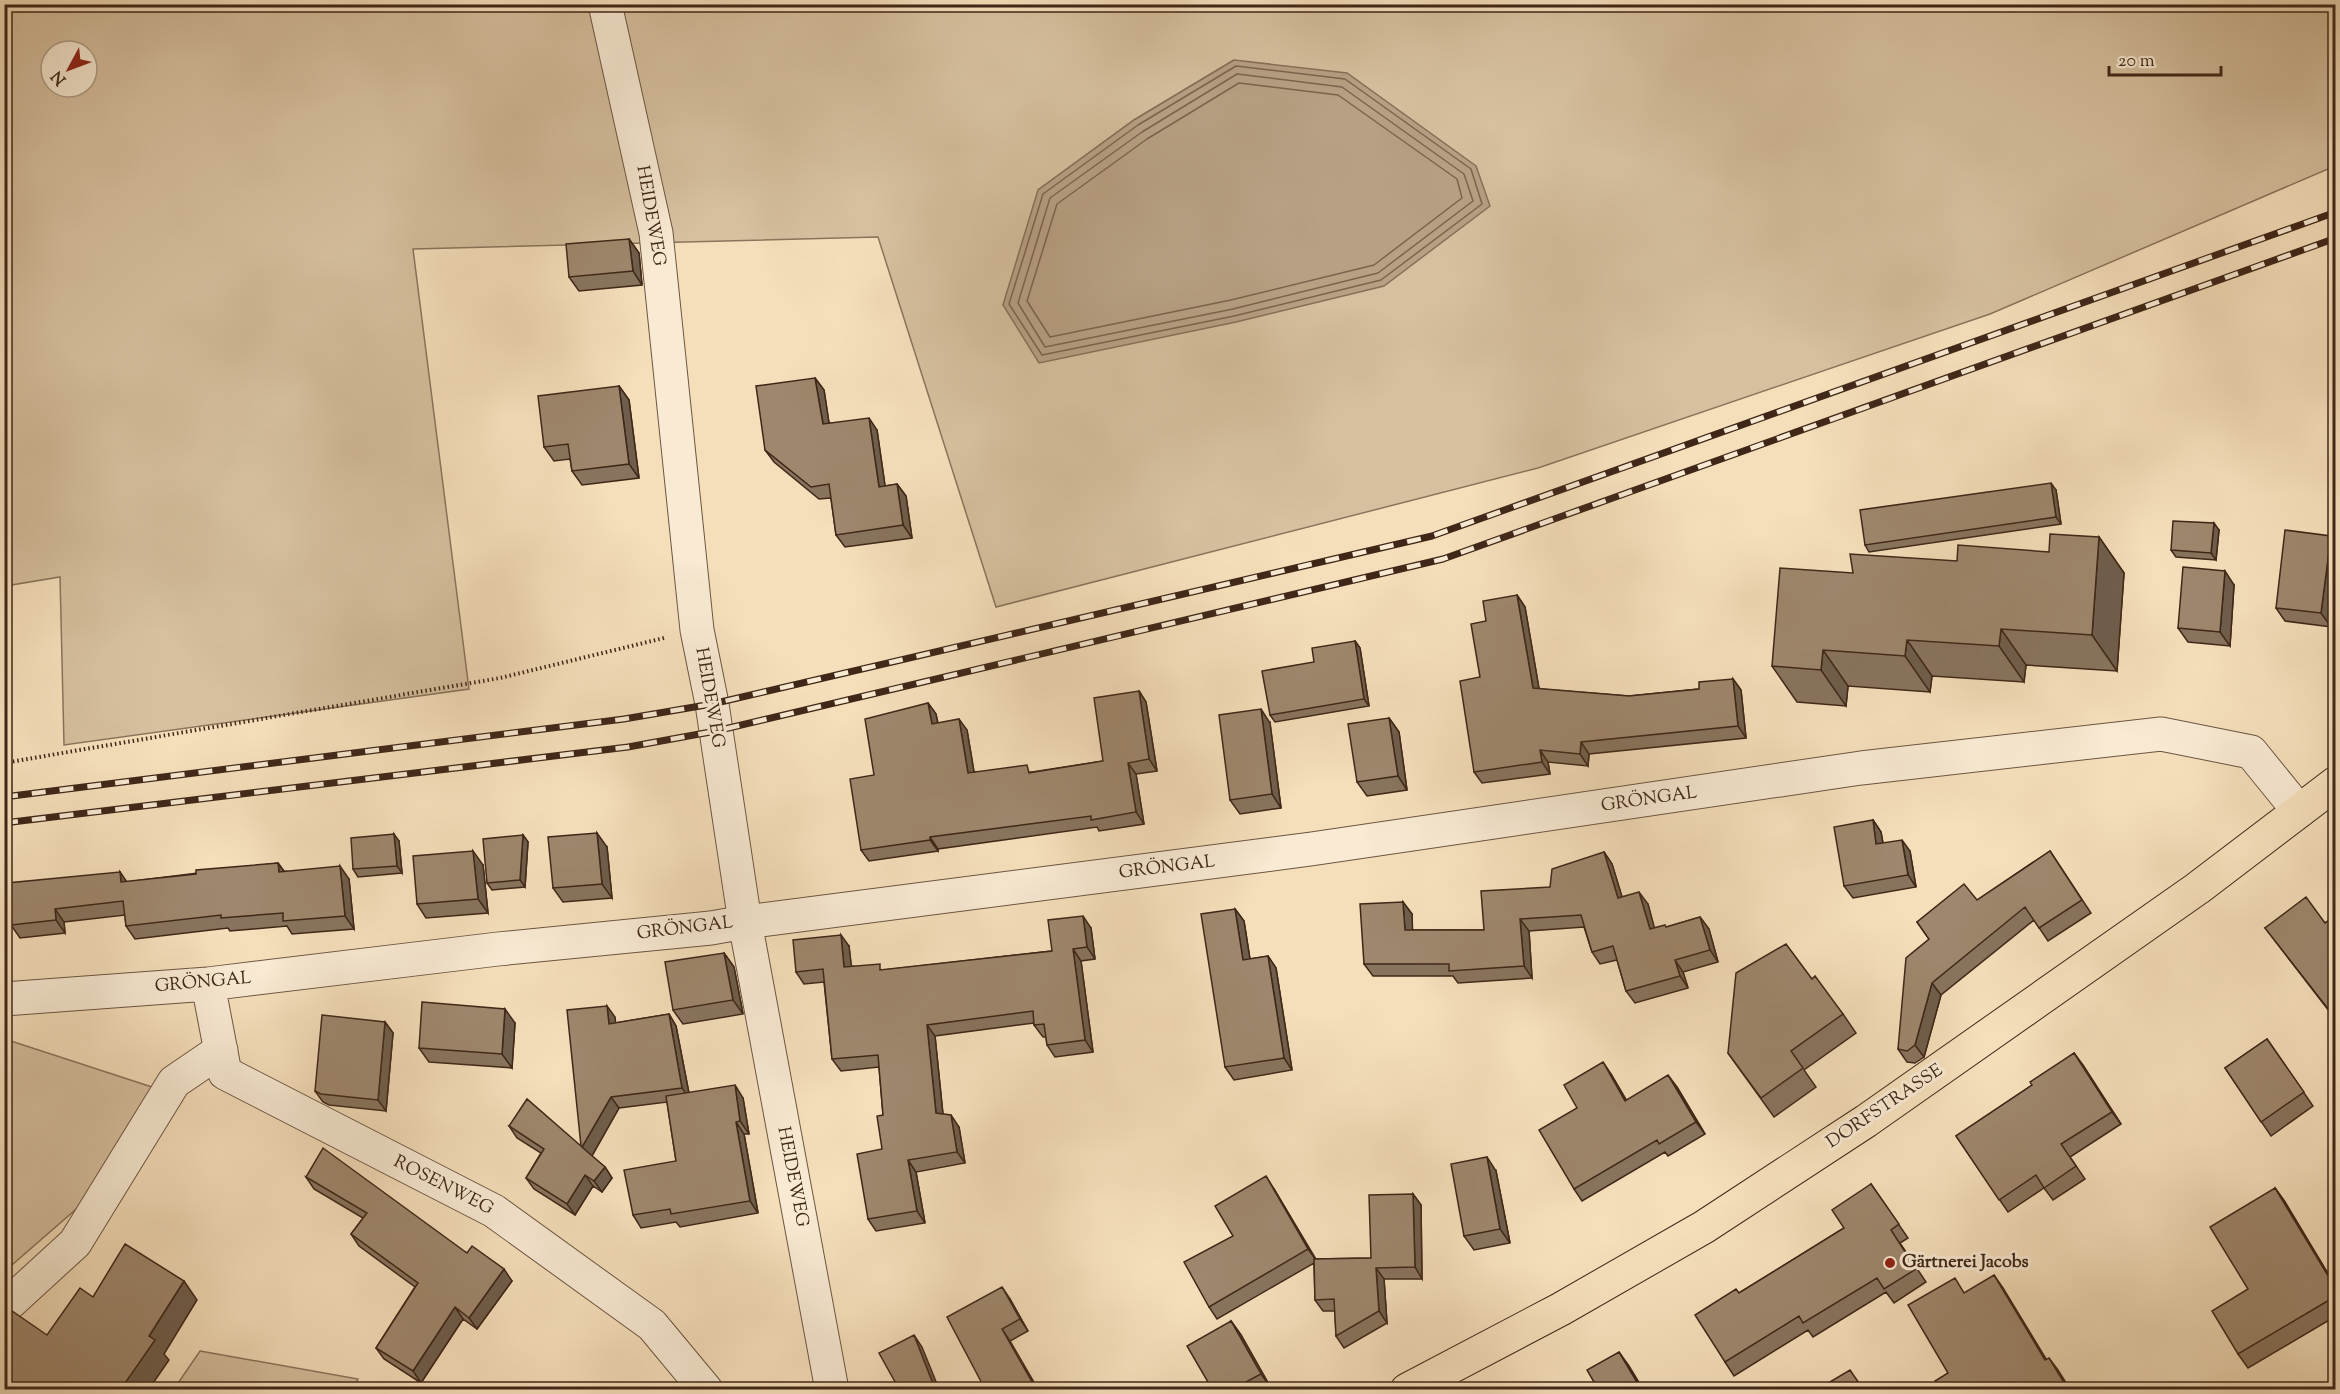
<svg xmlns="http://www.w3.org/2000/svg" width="2340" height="1394" font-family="'Sorts Mill Goudy',serif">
<rect width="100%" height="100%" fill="#f5dfbb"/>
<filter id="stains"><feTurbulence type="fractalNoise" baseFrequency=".00333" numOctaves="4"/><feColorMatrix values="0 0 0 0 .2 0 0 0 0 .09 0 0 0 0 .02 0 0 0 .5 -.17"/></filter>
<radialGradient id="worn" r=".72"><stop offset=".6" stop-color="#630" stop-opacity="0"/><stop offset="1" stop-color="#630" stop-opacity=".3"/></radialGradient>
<path fill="#d6c09f" stroke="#8a745c" stroke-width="1.5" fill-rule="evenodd" d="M1484 4 1591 9 1604 4 2335 5V166L1990 314 1538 468 996 607 878 237 413 249 469 689 64 745 60 577 5 586V5ZM51 51H87V87H51ZM1234 60 1038 190 1134 120Z
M5 1041H11L158 1089 90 1197 5 1271Z
M200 1351 358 1379 353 1389H174Z"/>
<path fill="#b7a084" stroke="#877059" stroke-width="1.5" d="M1234 60 1347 73 1476 166 1490 206 1384 286 1236 322 1039 363 1003 305 1038 190 1134 120Z"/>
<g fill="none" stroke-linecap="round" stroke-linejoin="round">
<path stroke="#7b644e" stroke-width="1.5" d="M1236 66 1345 79 1471 169 1482 204 1381 280 1234 316 1042 355 1009 304 1043 194 1138 125Z
M1237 74 1342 87 1464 174 1473 201 1378 273 1233 309 1045 347 1018 303 1050 198 1142 132Z
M1239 83 1338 95 1457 179 1462 198 1374 265 1231 300 1050 337 1027 301 1057 204 1147 139Z"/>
<defs>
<path id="minor" d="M605 4 656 233 697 630 712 704 745 922 832 1390
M208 984 225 1073 494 1211 652 1325 706 1390
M4 999 208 984 498 949 711 928 745 922 1311 849 1861 768 2161 734 2251 752 2299 811
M4 1308 75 1243 174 1082 221 1050"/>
<path id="major" d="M1407 1390 1561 1309 1704 1227 1866 1121 2198 888 2336 783"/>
</defs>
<use href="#minor" stroke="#6c5541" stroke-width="35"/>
<use href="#major" stroke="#3f2718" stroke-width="35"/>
<path stroke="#3f2718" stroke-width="4" stroke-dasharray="1.5 3" stroke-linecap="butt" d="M4 763 500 678 664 638"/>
<use href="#minor" stroke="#f8ead3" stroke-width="33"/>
<use href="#major" stroke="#f5dfbb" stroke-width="33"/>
<defs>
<path id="rail" d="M4 797 624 719 712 704 1432 536 2336 212
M4 823 628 747 716 731 1443 559 2336 238"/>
</defs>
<use href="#rail" stroke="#3f2718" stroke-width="7"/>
<use href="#rail" stroke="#f8ead3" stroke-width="4.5" stroke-dasharray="14" stroke-linecap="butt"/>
</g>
<path fill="#88745e" stroke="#3f2718" stroke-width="1.5" d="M629 239 639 253 642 285 579 291 569 277Z
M815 378 824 390 829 423 877 430 885 486 897 484 906 496 912 538 845 547 836 535 831 498 819 499 774 462 765 450Z
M619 386 629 400 639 478 582 485 572 471 570 459 554 461 544 447Z
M2056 490 2061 524 1869 552 1865 545Z
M2219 530 2216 560 2176 557 2171 550Z
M2331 536 2336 543V588L2331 627 2285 621 2276 608Z
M2099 537 2124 573 2117 671 2026 665 2024 682 1932 676 1930 692 1848 686 1846 706 1797 702 1772 666 1853 573 2049 552Z
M2234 585 2230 646 2188 642 2178 628Z
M1517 595 1525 607 1539 689 1629 696 1699 689 1733 679 1741 690 1746 738 1589 754 1588 766 1548 762 1550 774 1482 783 1474 772 1480 677 1486 621Z
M1355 641 1360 648 1369 706 1275 722 1270 715 1314 662Z
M1139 691 1146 702 1157 771 1136 774 1144 824 1099 831 1097 827 938 849V851L869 861 861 850 874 775 928 703 936 714 938 723 967 730 974 772H1032L1103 761Z
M1389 718 1399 732 1407 790 1367 796 1357 782Z
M1270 723 1281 808 1240 814 1230 800Z
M1873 820 1881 832 1883 843 1910 851 1916 887 1853 898 1844 886Z
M523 835 528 842 525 887 492 890 487 883Z
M399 841 402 873 358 877 353 869Z
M607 847 612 898 563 902 553 888Z
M2050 851 2091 913 2048 941 2034 920 1941 995 1924 1057 1915 1063 1907 1062 1898 1049 1929 939 1917 922 1977 900Z
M1604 852 1612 864 1622 897 1648 904 1654 928 1667 927 1700 917 1709 929 1718 962 1683 972 1688 988 1635 1003 1626 991 1617 960 1600 964 1592 952 1584 927 1529 931 1532 978 1458 983 1453 976H1373L1364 964 1403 902 1412 914V930H1484Z
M278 863 284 871 349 879 354 929 292 934 287 926 230 931 228 928 135 939 126 926 125 915 64 922 65 933 20 938 11 925 120 872 126 882Z
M483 865 488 913 426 918 417 904Z
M1235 909 1244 921 1250 959 1268 956 1276 968 1292 1070 1234 1080 1225 1067Z
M2336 916V1020L2265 928 2325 923Z
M1091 928 1095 959 1081 961 1093 1052 1055 1057 1047 1045 1046 1037H1043L1034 1025V1023L935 1036 943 1114 959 1127 965 1163 916 1172 925 1223 876 1231 868 1219 882 1149 883 1115 879 1067 841 1071 832 1059 824 982 804 984 796 972 849 946 851 966 884 970 1052 951Z
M724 953 734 967 743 1014 683 1024 673 1010Z
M1812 979 1843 1014 1856 1033 1804 1070 1816 1087 1774 1117 1728 1053Z
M669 1014 676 1026 689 1093 743 1098 749 1134H744L758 1213 680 1227 676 1222 641 1228 633 1215 676 1161 667 1102 619 1108 592 1156 605 1167 612 1178 602 1192 593 1186 575 1215 534 1189 526 1178 541 1153 517 1138 509 1126 581 1146 615 1017V1023Z
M385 1022 393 1033 386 1111 329 1105 323 1102 315 1091Z
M515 1023 512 1068 429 1062 419 1048Z
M2267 1039 2313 1106 2271 1136 2225 1068Z
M2074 1053 2121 1124 2070 1157 2085 1179 2053 1200 2044 1188 2008 1212 1956 1136 2032 1085Z
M1611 1074 1626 1100 1677 1087 1705 1134 1668 1156 1665 1152 1582 1201 1574 1189 1577 1108Z
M1496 1171 1510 1243 1474 1250 1464 1236Z
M306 1177 467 1253 512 1281 477 1329 463 1319 421 1383 384 1359 376 1348 415 1287 359 1246 351 1234 363 1218 314 1189Z
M1871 1184 1908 1238 1900 1243 1926 1282 1894 1303 1886 1292 1813 1337 1808 1330 1734 1376 1725 1362 1739 1293 1844 1228Z
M2275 1188 2285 1202 2336 1287V1316L2248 1368 2238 1354 2248 1289Z
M1274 1189 1315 1259 1371 1258 1413 1194 1421 1205 1422 1279H1384L1387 1323 1344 1348 1336 1336 1335 1311H1323L1315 1300 1314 1263 1217 1319 1209 1307 1233 1236Z
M1010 1299 1028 1331 1010 1341 985 1389Z
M1231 1321 1241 1335 1271 1388 1267 1389H1212Z"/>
<path fill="#6f5e4c" stroke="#3f2718" stroke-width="1.5" d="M629 239 639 253 642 285 633 271Z
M815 378 824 390 831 436 823 424Z
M619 386 629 400 639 478 629 464Z
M869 418 877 430 887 499 879 487Z
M2051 483 2056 490 2061 524 2056 517Z
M897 484 906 496 912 538 903 525Z
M2214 523 2219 530 2216 560 2211 553Z
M2331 536 2336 543V588L2331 627 2321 613Z
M2099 537 2124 573 2117 671 2092 635Z
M2225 571 2234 585 2230 646 2220 632Z
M1517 595 1525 607 1541 700 1533 688Z
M2001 629 2026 665 2024 682 1999 646Z
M1907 640 1932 676 1930 692 1905 656Z
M1355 641 1360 648 1369 706 1364 699Z
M1823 650 1848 686 1846 706 1821 670Z
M1733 679 1741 690 1746 738 1738 726Z
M1139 691 1146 702 1157 771 1149 759Z
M928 703 936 714 940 735 932 724Z
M1261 709 1270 723 1281 808 1272 794Z
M1389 718 1399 732 1407 790 1398 776Z
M959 719 967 730 976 784 968 773Z
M1581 742 1589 754 1588 766 1580 754Z
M1540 750 1548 762 1550 774 1542 762Z
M1128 763 1136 774 1144 824 1136 812Z
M1873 820 1881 832 1885 855 1876 844Z
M597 833 607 847 612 898 602 884Z
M394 834 399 841 402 873 397 866Z
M523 835 528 842 525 887 520 880Z
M930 837 938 849V851L930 840Z
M1902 840 1910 851 1916 887 1908 875Z
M473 851 483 865 488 913 478 899Z
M1604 852 1612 864 1626 910 1618 898Z
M278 863 287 876 279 872Z
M340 866 349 879 354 929 345 916Z
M120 872 129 885 121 882Z
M1639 892 1648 904 1658 941 1650 929Z
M1403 902 1412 914 1413 942 1405 930Z
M55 909 64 922 65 933 56 920Z
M1235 909 1244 921 1252 972 1243 960Z
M1083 916 1091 928 1095 959 1087 947Z
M1700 917 1709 929 1718 962 1710 950Z
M1520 919 1529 931 1532 978 1524 966Z
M841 935 849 946 853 979 844 967Z
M1073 949 1081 961 1093 1052 1085 1040Z
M724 953 734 967 743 1014 733 1000Z
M1268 956 1276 968 1292 1070 1284 1058Z
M1675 960 1683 972 1688 988 1680 976Z
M1932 983 1941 995 1924 1057 1915 1045Z
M607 1006 615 1017 617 1035 609 1024Z
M505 1009 515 1023 512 1068 502 1054Z
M669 1014 676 1026 690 1099 682 1088Z
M385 1022 393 1033 386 1111 378 1100Z
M927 1025 935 1036 944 1125 936 1113Z
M2074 1053 2083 1065 2121 1124 2112 1112Z
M1603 1062 1611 1074 1634 1113 1625 1101Z
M1668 1075 1677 1087 1705 1134 1696 1122Z
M735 1085 743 1098 749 1134 740 1121Z
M611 1097 619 1108 590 1159 582 1147Z
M951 1115 959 1127 965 1163 957 1152Z
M736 1122 744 1134 758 1213 750 1201Z
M1487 1157 1496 1171 1510 1243 1500 1229Z
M908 1160 916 1172 925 1223 917 1211Z
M605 1167 612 1178 602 1192 594 1181Z
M585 1175 593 1186 575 1215 567 1204Z
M1266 1176 1274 1189 1317 1261 1308 1249Z
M2275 1188 2285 1202 2336 1287V1289Z
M1413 1194 1421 1205 1422 1279 1415 1267Z
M1376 1268 1384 1279 1387 1323 1379 1311Z
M504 1269 512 1281 477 1329 469 1318Z
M1994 1275 2003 1288 2054 1372 2045 1360Z
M184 1281 197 1300 164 1354 169 1360 149 1389H121L149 1336Z
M1002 1287 1010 1299 1028 1331 1020 1319Z
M455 1307 463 1319 421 1383 413 1371Z
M1231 1321 1241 1335 1271 1388 1261 1374Z
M1002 1329 1010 1341 1038 1389H1036Z
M914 1335 922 1347 939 1389H935Z
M1619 1352 1629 1366 1643 1389H1641Z
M2049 1358 2058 1370 2070 1389H2068Z"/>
<path fill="#9e876d" stroke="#3f2718" stroke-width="1.5" d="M629 239 633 271 569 277 566 244Z
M815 378 823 424 869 418 879 487 897 484 903 525 836 535 829 484 811 487 765 450 756 386Z
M619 386 629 464 572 471 568 444 544 447 538 396Z
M2336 432V463L2332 462Z
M2051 483 2056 517 1865 545 1860 510Z
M2173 521 2214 523 2211 553 2171 550Z
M2285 530 2331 536 2321 613 2276 608Z
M2050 534 2099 537 2092 635 2001 629 1999 646 1907 640 1905 656 1823 650 1821 670 1772 666 1780 568 1853 573 1850 554 1957 561 1958 545 2049 552Z
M2183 567 2225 571 2220 632 2178 628Z
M1517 595 1533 688 1629 696 1699 689V682L1733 679 1738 726 1581 742 1580 754 1540 750 1542 762 1474 772 1460 681 1480 677 1471 624 1486 621 1483 601Z
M1355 641 1364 699 1270 715 1262 671 1314 662 1312 648Z
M1139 691 1149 759 1128 763 1136 812 1091 820V816L930 837V840L861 850 850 779 874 775 865 719 928 703 932 724 959 719 968 773 1027 765 1029 773 1103 761 1094 698Z
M1261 709 1272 794 1230 800 1219 715Z
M1389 718 1398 776 1357 782 1348 724Z
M1873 820 1876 844 1902 840 1908 875 1844 886 1834 827Z
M597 833 602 884 553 888 548 837Z
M394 834 397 866 353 869 351 838Z
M523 835 520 880 487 883 483 839Z
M473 851 478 899 417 904 413 856Z
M2050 851 2082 900 2039 928 2025 907 1932 983 1915 1045 1907 1051 1898 1049 1906 958 1929 939 1917 922 1964 884 1977 900Z
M1604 852 1618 898 1639 892 1650 929 1665 925 1666 927 1700 917 1710 950 1675 960 1680 976 1626 991 1613 946 1592 952 1581 915 1520 919 1524 966 1449 971V964H1364L1360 904 1403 902 1405 930H1484L1481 891 1550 887 1552 869Z
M278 863 279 872 340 866 345 916 283 921V913L221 918V915L126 926 123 901 55 909 56 920 11 925 7 883 120 872 121 882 196 874V870Z
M2306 897 2325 923 2336 916V1019L2265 928Z
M1235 909 1243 960 1268 956 1284 1058 1225 1067 1201 914Z
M1083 916 1087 947 1073 949 1085 1040 1047 1045 1044 1024 1034 1025 1033 1011 927 1025 936 1113 951 1115 957 1152 908 1160 917 1211 868 1219 857 1154 882 1149 877 1116 883 1115 878 1055 832 1059 823 969 796 972 793 940 841 935 844 967 880 964V970L1052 951 1048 920Z
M1786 944 1812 979 1815 976 1843 1014 1791 1051 1803 1068 1761 1098 1728 1053 1736 973Z
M724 953 733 1000 673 1010 665 962Z
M422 1002 505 1009 502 1054 419 1048Z
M607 1006 609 1024 669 1014 682 1088 611 1097 582 1147 605 1167 594 1181 585 1175 567 1204 526 1178 544 1149 509 1126 527 1099 581 1146 567 1010Z
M322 1015 385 1022 378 1100 321 1094 315 1091Z
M2267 1039 2304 1092 2261 1122 2225 1068Z
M2074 1053 2112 1112 2061 1144 2076 1166 2044 1188 2036 1175 1999 1200 1956 1136 2032 1085 2030 1082Z
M1603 1062 1625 1101 1668 1075 1696 1122 1659 1144 1657 1140 1574 1189 1539 1130 1577 1108 1564 1085Z
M735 1085 740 1121 736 1122 750 1201 671 1214 670 1209 633 1215 624 1170 676 1161 666 1096Z
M323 1148 467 1253 472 1246 504 1269 469 1318 455 1307 413 1371 376 1348 418 1283 351 1234 367 1213 306 1177Z
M1487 1157 1500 1229 1464 1236 1451 1164Z
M1266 1176 1308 1249 1209 1307 1184 1262 1233 1236 1215 1206Z
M1871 1184 1899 1224 1891 1230 1916 1269 1884 1289 1877 1278 1803 1323 1799 1316 1725 1362 1695 1315 1736 1289 1739 1293 1844 1228 1832 1210Z
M2275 1188 2336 1289V1296L2238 1354 2212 1311 2248 1289 2210 1227Z
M1413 1194 1415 1267 1376 1268 1379 1311 1336 1336 1334 1299 1315 1300 1314 1259 1371 1258 1369 1195Z
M125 1244 184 1281 149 1336 155 1340 121 1389H4V1321L12 1311 47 1335 80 1288 93 1297Z
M1994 1275 2045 1360 2049 1358 2068 1389H1941L1935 1381 1948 1373 1908 1305 1955 1278 1964 1293Z
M1002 1287 1020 1319 1002 1329 1036 1389H985L947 1317Z
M1231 1321 1261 1374 1233 1389H1212L1187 1346Z
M914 1335 935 1389H899L879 1353Z
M1619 1352 1641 1389H1598L1587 1370Z
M1850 1370 1863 1389H1818Z"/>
<circle fill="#8f2418" stroke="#f8ead3" stroke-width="2" cx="1890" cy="1263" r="6"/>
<g text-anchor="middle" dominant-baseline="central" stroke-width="6" stroke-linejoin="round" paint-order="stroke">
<g font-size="18" fill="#3f2718" stroke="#f8ead3">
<text transform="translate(650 216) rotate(80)">HEIDEWEG</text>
<text transform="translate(709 698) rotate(80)">HEIDEWEG</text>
<text transform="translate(1649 800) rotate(-8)">GRÖNGAL</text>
<text transform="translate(1167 868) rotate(-7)">GRÖNGAL</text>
<text transform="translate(685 929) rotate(-7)">GRÖNGAL</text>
<text transform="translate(203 983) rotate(-5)">GRÖNGAL</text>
<text transform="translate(1885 1107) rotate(-34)">DORFSTRASSE</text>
<text transform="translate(792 1177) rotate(79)">HEIDEWEG</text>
<text transform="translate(443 1186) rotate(27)">ROSENWEG</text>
</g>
<g font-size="18" font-weight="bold" fill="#3f2718" stroke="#f8ead3" text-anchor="start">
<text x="1902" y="1263">Gärtnerei Jacobs</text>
</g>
</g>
<rect width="2340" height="1394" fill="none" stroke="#f5dfbb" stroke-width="24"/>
<rect x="6" y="6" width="2328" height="1382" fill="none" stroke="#3f2718" stroke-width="3"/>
<rect x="12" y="12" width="2316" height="1370" fill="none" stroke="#3f2718" stroke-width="1.5"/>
<g transform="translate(69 69) rotate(229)"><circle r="28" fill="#f8ead3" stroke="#ae9c88" stroke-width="1.5"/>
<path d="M0-4.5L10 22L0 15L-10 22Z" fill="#8f2418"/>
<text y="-9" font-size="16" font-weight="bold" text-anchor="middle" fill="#3f2718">N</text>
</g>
<path d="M2109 66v9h112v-9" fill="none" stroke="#3f2718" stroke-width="3"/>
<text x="2118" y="66" font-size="18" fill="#3f2718" stroke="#f8ead3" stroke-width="4.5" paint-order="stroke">20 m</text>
<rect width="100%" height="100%" filter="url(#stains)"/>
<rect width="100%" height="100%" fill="url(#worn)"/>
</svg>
